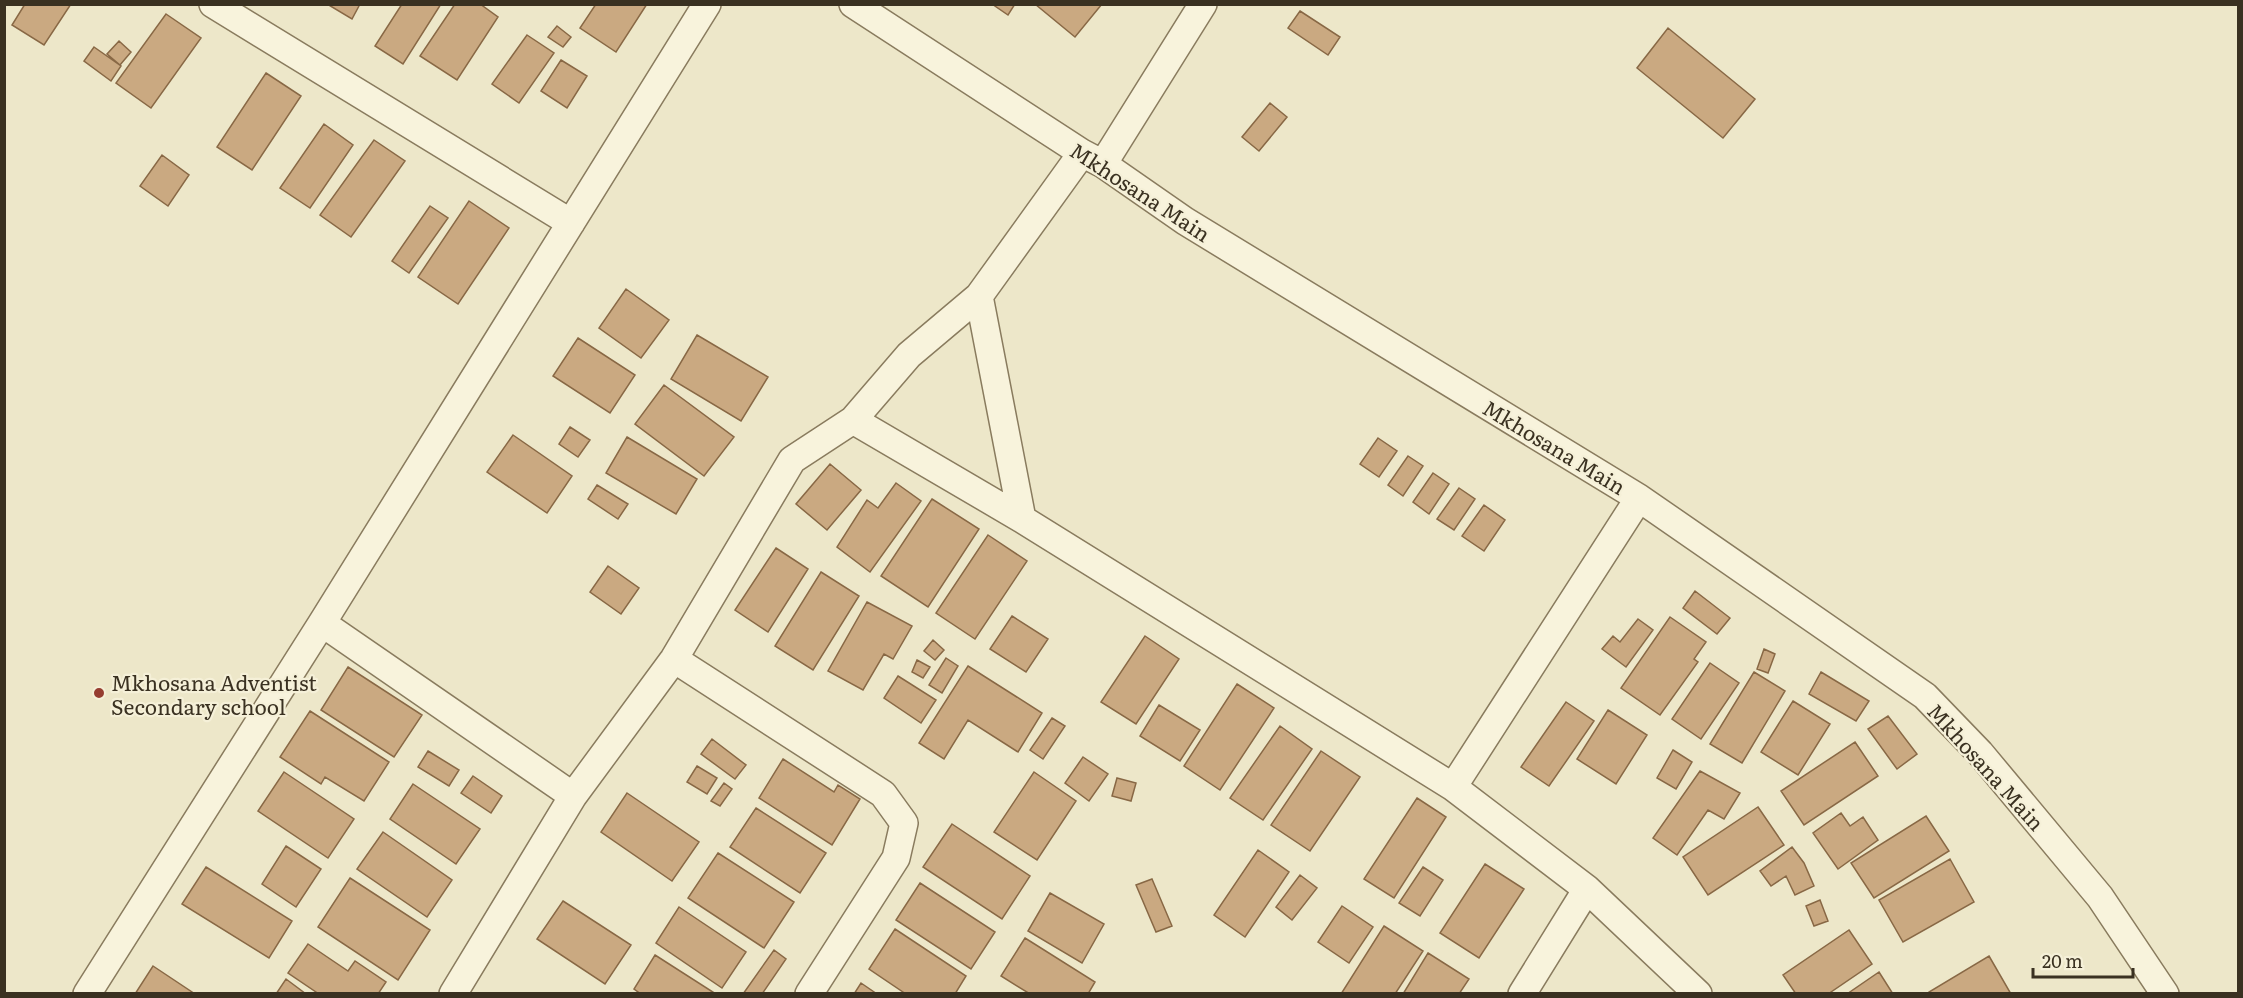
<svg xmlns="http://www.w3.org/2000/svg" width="2243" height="998" font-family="Literata,serif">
<rect width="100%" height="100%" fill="#ede7c9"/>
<path fill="#caa981" stroke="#886845" stroke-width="1.5" d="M25 4H71L44 45 12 25Z
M327 4H360L352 19Z
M402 4H441L403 64 375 46Z
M455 4H480L498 17 457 80 420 56Z
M596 4H647L616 52 580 28Z
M992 4H1015L1008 15Z
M1035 4H1102L1075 37Z
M1300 11 1340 37 1328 55 1288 28Z
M166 14 201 38 151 108 116 83Z
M557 26 571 37 563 47 548 37Z
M1668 28 1755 99 1723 138 1637 68Z
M527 35 554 53 519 103 492 84Z
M119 41 131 52 120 65 107 54Z
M94 47 121 66 111 81 84 61Z
M561 60 587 76 567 108 541 91Z
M266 73 301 96 252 170 217 147Z
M1270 103 1287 117 1259 151 1242 137Z
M324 124 353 145 310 208 280 188Z
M374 140 405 161 351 237 320 215Z
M162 155 189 175 168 206 140 186Z
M469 201 509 228 458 304 418 277Z
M430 206 448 218 409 273 392 261Z
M626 289 669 320 641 358 599 328Z
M697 335 768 377 741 421 671 379Z
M578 338 635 375 610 413 553 376Z
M664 385 734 437 704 476 635 424Z
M570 427 590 440 578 457 559 444Z
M513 435 572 476 547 513 487 472Z
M627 437 697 479 676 514 606 473Z
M1378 438 1397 451 1379 477 1360 464Z
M1408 456 1423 466 1403 496 1388 485Z
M830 464 861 490 827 530 796 504Z
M1433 473 1449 484 1429 514 1413 502Z
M896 483 921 501 870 572 837 547 867 500 878 508Z
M597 485 628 504 618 519 588 499Z
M1459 488 1475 499 1454 530 1437 519Z
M932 499 979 529 928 607 881 576Z
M1484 505 1505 520 1484 551 1462 536Z
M988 535 1027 561 975 639 936 613Z
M776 548 808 569 768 632 735 610Z
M608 566 639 588 621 614 590 592Z
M821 572 859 596 813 670 775 646Z
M1695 591 1730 618 1717 634 1683 608Z
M867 602 912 626 893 659 884 654 863 690 828 671Z
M1012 616 1048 639 1026 672 990 649Z
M1670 617 1706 642 1694 659 1698 662 1660 715 1621 688Z
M1638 619 1653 630 1626 667 1602 649 1613 636 1620 642Z
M1145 636 1179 659 1136 724 1101 702Z
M933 640 944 650 935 660 924 651Z
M1764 649 1775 654 1768 673 1757 669Z
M946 658 958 666 942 693 929 685Z
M917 660 930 667 923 678 912 672Z
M1710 663 1739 683 1701 739 1672 719Z
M968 666 1042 713 1018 752 968 720 944 759 919 743Z
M348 667 422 715 394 757 321 710Z
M1754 672 1785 691 1742 763 1710 744Z
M1821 672 1869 701 1856 721 1809 694Z
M898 676 936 700 921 723 884 698Z
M1237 684 1274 708 1220 790 1184 766Z
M1793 701 1830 724 1798 775 1761 752Z
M1566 702 1594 721 1549 786 1521 767Z
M1159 705 1200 730 1180 761 1140 736Z
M1608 710 1647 735 1616 784 1577 759Z
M310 711 389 762 364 801 325 777 321 784 280 757Z
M1888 716 1917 754 1897 769 1868 729Z
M1052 718 1065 726 1043 759 1030 750Z
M1280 726 1312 749 1263 820 1230 798Z
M712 739 746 765 735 779 701 754Z
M1855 742 1878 776 1804 825 1781 791Z
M1673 750 1692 762 1676 789 1657 778Z
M428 751 459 770 449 786 418 767Z
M1321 751 1360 777 1310 851 1271 825Z
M1083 757 1108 774 1089 801 1065 783Z
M783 759 834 792 838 785 860 799 832 845 759 798Z
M697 766 717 778 707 794 687 782Z
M1700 771 1740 793 1724 819 1708 810 1677 855 1653 838Z
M284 772 354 819 328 858 258 811Z
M1034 772 1076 801 1037 860 994 832Z
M473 776 502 796 491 813 461 793Z
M1117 778 1136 783 1131 801 1112 796Z
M724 783 732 789 720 806 711 801Z
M413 784 480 829 456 864 390 819Z
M627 793 699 842 672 881 601 832Z
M1417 798 1446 817 1394 898 1364 879Z
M1758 807 1784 845 1708 895 1683 857Z
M756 808 826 853 800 893 730 847Z
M1841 813 1850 826 1863 817 1878 840 1838 869 1813 833Z
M1926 816 1949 851 1874 898 1851 863Z
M952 824 1030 876 1002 919 923 867Z
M383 832 452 880 427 917 357 869Z
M286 846 321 869 296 907 262 884Z
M1792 847 1804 863 1814 886 1795 895 1786 876 1771 886 1760 871Z
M1258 850 1289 872 1245 937 1214 915Z
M718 853 794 902 764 948 688 898Z
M1950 859 1974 902 1903 942 1879 900Z
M1485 864 1524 889 1479 958 1440 933Z
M206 867 292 921 269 958 182 904Z
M1423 867 1443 880 1420 916 1399 903Z
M1300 875 1317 888 1292 920 1276 907Z
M350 878 430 930 398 980 318 927Z
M1152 879 1172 926 1156 932 1136 885Z
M920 883 995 932 971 969 896 920Z
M1050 893 1104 924 1082 963 1028 931Z
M1820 900 1828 921 1814 926 1806 906Z
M563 901 631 945 605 984 537 939Z
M1342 906 1373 927 1349 963 1318 942Z
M679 907 746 952 722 988 656 943Z
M1384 926 1423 951 1395 994H1341Z
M895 929 966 976 955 994H906L869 969Z
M1849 930 1872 964 1828 994H1796L1783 975Z
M1025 938 1095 982 1088 994H1030L1001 976Z
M308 944 348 971 355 961 386 982 378 994H319L288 973Z
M774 950 786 959 762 994H743Z
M1428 953 1469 979 1459 994H1403Z
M655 955 716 994H641L634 989Z
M1989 956 2011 994H1930L1929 992Z
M153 966 195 994H135Z
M1879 972 1893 994H1847Z
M286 979 306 994H276Z
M861 983 877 994H854Z"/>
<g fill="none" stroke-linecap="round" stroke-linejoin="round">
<defs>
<path id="street" d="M213 4 571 223
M853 4 1082 153 1103 164 1185 221 1639 498 1925 696 1980 753 2100 897 2165 994
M1103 164 1203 4
M979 296 1022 519
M853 420 909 355 979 296 1082 153
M322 623 573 796
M674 659 883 794 904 823 896 858 809 994
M1453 787 1639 498
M87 994 322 623 707 4
M453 994 573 796 674 659 792 460 853 420 1022 519 1453 787 1587 889 1698 994
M1522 994 1587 889"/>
</defs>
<use href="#street" stroke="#897b5e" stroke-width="30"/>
<use href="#street" stroke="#f8f3dc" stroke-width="27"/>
</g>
<circle fill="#963d30" stroke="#f5f0d8" stroke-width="2" cx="99" cy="693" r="6"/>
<g text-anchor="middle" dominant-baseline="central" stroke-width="4.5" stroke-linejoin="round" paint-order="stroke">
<g font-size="21" fill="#3a3121" stroke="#f5f0d8">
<text transform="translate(1141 191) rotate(33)">Mkhosana Main</text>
<text transform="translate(1555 446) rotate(31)">Mkhosana Main</text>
<text transform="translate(1987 766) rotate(48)">Mkhosana Main</text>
</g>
<g font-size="21" fill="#3a3121" stroke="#f5f0d8" text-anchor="start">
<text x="111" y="681">Mkhosana Adventist<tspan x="111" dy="24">Secondary school</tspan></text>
</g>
</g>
<rect width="2243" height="998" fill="none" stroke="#3a3121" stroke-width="12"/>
<path d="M2033 968v9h100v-9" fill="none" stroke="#3a3121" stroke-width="3"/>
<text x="2042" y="968" font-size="18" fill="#3a3121" stroke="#f5f0d8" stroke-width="4.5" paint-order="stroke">20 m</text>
</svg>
